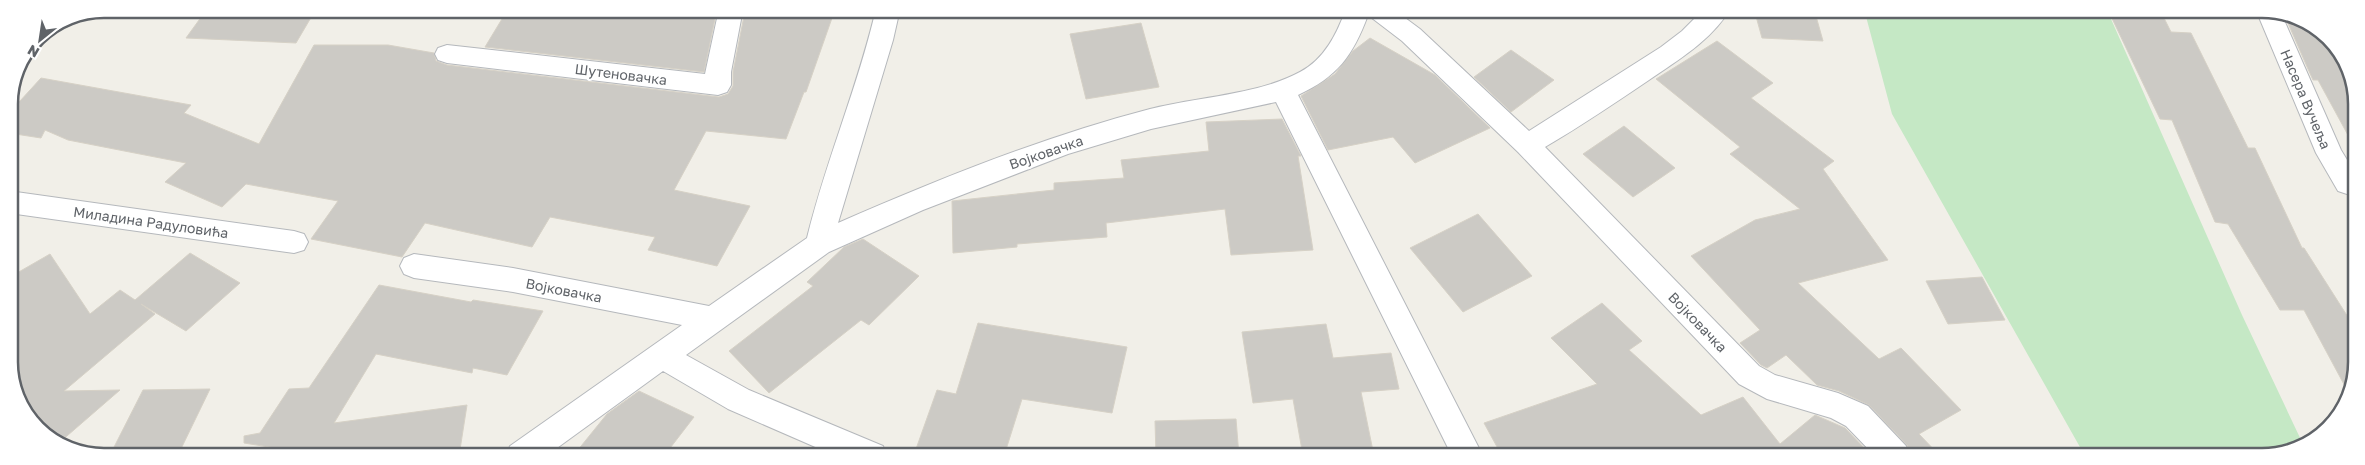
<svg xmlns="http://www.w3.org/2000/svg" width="2365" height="465" font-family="'Golos Text',sans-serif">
<rect width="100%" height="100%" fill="#f1efe8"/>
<path fill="#c5e8c5" d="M1864 9 2107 10 2242 315 2302 442 2267 456H2085L1892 114Z"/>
<path fill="#cccac5" stroke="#d6d1c6" d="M207 9H316L296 43 186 38Z
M508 9H580L620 13 622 9H717L704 72 485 47Z
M1754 9H1814L1823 41 1762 38Z
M2108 10H2160L2171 32 2191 33 2248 148H2255L2302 248H2304L2355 328V374L2347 390 2304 310H2280L2228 224 2215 222 2172 120 2160 119Z
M745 11 832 18 806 92H804L786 139 706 131 674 190 750 206 717 266 648 250 655 237 550 217 532 247 425 223 402 257 311 239 338 201 246 184 222 207 165 182 186 163 68 140 45 130 41 138 9 133V113L41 78 191 105 184 113 259 144 314 45H388L434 53 436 61 447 65 719 97 728 94 733 86V72Z
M2284 14 2328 36 2354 85 2355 148 2318 80H2313L2308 69Z
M1141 23 1159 87 1086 99 1070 34Z
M1370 38 1435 75 1490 128 1415 163 1393 137 1328 150 1301 96 1335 74 1353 51Z
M1717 41 1773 83 1751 98 1834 161 1823 169 1888 260 1798 283 1879 359 1901 348 1961 410 1919 434 1940 456H1912L1907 445 1869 405 1839 391 1817 385 1786 355 1767 368 1761 365 1740 343 1760 330 1691 256 1755 220 1800 209 1730 154 1740 147 1656 79Z
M1511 50 1554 80 1511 112 1474 77Z
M1282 119 1301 156H1298L1313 250 1231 255 1225 209 1106 223 1107 237 1017 244V247L953 253 952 201 1054 190V183L1124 178 1121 160 1209 151 1206 122Z
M1624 126 1675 168 1633 197 1583 154Z
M1478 214 1532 276 1463 312 1410 248Z
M863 239 919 276 869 325 861 320 769 393 729 351 813 286 807 282 844 247Z
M190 253 240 283 186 331 141 304 155 314 64 391 120 390 60 442 41 433 11 380 10 277 50 254 90 314 120 290 135 300Z
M1982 277 2005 320 1948 324 1926 281Z
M379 285 471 302 473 300 543 311 507 375 473 368 472 373 376 354 334 423 467 405 459 456 318 455 244 443V436L260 433 289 389 309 388Z
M1602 303 1642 341 1629 350 1701 415 1743 397 1780 444 1815 415 1845 428 1872 456H1502L1484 423 1597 384 1551 338Z
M978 323 1127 347 1112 413 1022 399 1004 456H947L916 449 937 390 956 394Z
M1326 324 1333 358 1391 353 1399 389 1361 392 1374 456H1303L1293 399 1253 403 1242 332Z
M210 389 178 455H110L143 390Z
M639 391 694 417 664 456H573L607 414Z
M1236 419 1239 456H1156L1155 421Z"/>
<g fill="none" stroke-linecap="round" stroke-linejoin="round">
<defs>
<path id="minor" d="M719 9H743L731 72V85L727 92 718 95 447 63 438 60 435 54 438 48 447 45 705 74Z
M876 9H900L893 40 838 223C939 179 1043 137 1150 109 1197 97 1258 95 1300 72 1325 59 1337 33 1346 9H1393L1420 29 1529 131 1661 47 1682 31 1704 9H1730C1712 40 1678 60 1649 80 1615 103 1581 126 1545 147L1759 366 1775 375 1838 393 1868 406 1906 446 1910 456H1875L1846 426 1831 418 1767 399 1739 384 1518 152 1402 41 1368 15C1353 56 1337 77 1298 95L1483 456H1452L1276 102 1151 129 1068 154 923 210 829 252 686 355 749 390 883 446 887 456H836L728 409 663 371 546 456H506L510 446 682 325 513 292 414 278 404 274 400 266 404 258 414 254 513 268 709 306 807 238C826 160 858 87 876 9Z
M2256 10H2274L2281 13 2341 150 2355 173V191L2347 194 2338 191 2316 153Z
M9 191 294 231 304 234 308 242 304 250 294 253 9 213Z"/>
</defs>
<use href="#minor" stroke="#b5b8bc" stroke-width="2"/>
<use href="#minor" fill="#fff" fill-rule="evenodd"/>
</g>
<g text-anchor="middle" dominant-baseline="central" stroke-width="4.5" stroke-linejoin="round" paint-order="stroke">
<g font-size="14" fill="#5f6368" stroke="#fff">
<text transform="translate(621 74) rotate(7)">Шутеновачка</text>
<text transform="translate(2306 99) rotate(67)">Насера Вучеља</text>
<text transform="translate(1046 152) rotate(-19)">Војковачка</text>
<text transform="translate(151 222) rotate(8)">Миладина Радуловића</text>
<text transform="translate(564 290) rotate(11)">Војковачка</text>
<text transform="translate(1698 322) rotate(46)">Војковачка</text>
</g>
</g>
<path d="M0 0H2365V465H0ZM104 18H2262A86 86 0 0 1 2348 104V362A86 86 0 0 1 2262 448H104A86 86 0 0 1 18 362V104A86 86 0 0 1 104 18Z" fill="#fff" fill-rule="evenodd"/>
<path fill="none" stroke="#5f6368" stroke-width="2.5" d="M104 18H2262A86 86 0 0 1 2348 104V362A86 86 0 0 1 2262 448H104A86 86 0 0 1 18 362V104A86 86 0 0 1 104 18Z"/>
<g transform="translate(40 40) rotate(210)" stroke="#ffffff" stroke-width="4" paint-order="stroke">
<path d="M0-4L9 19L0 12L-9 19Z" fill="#5f6368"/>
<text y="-8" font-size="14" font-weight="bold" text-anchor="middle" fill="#5f6368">N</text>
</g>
</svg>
